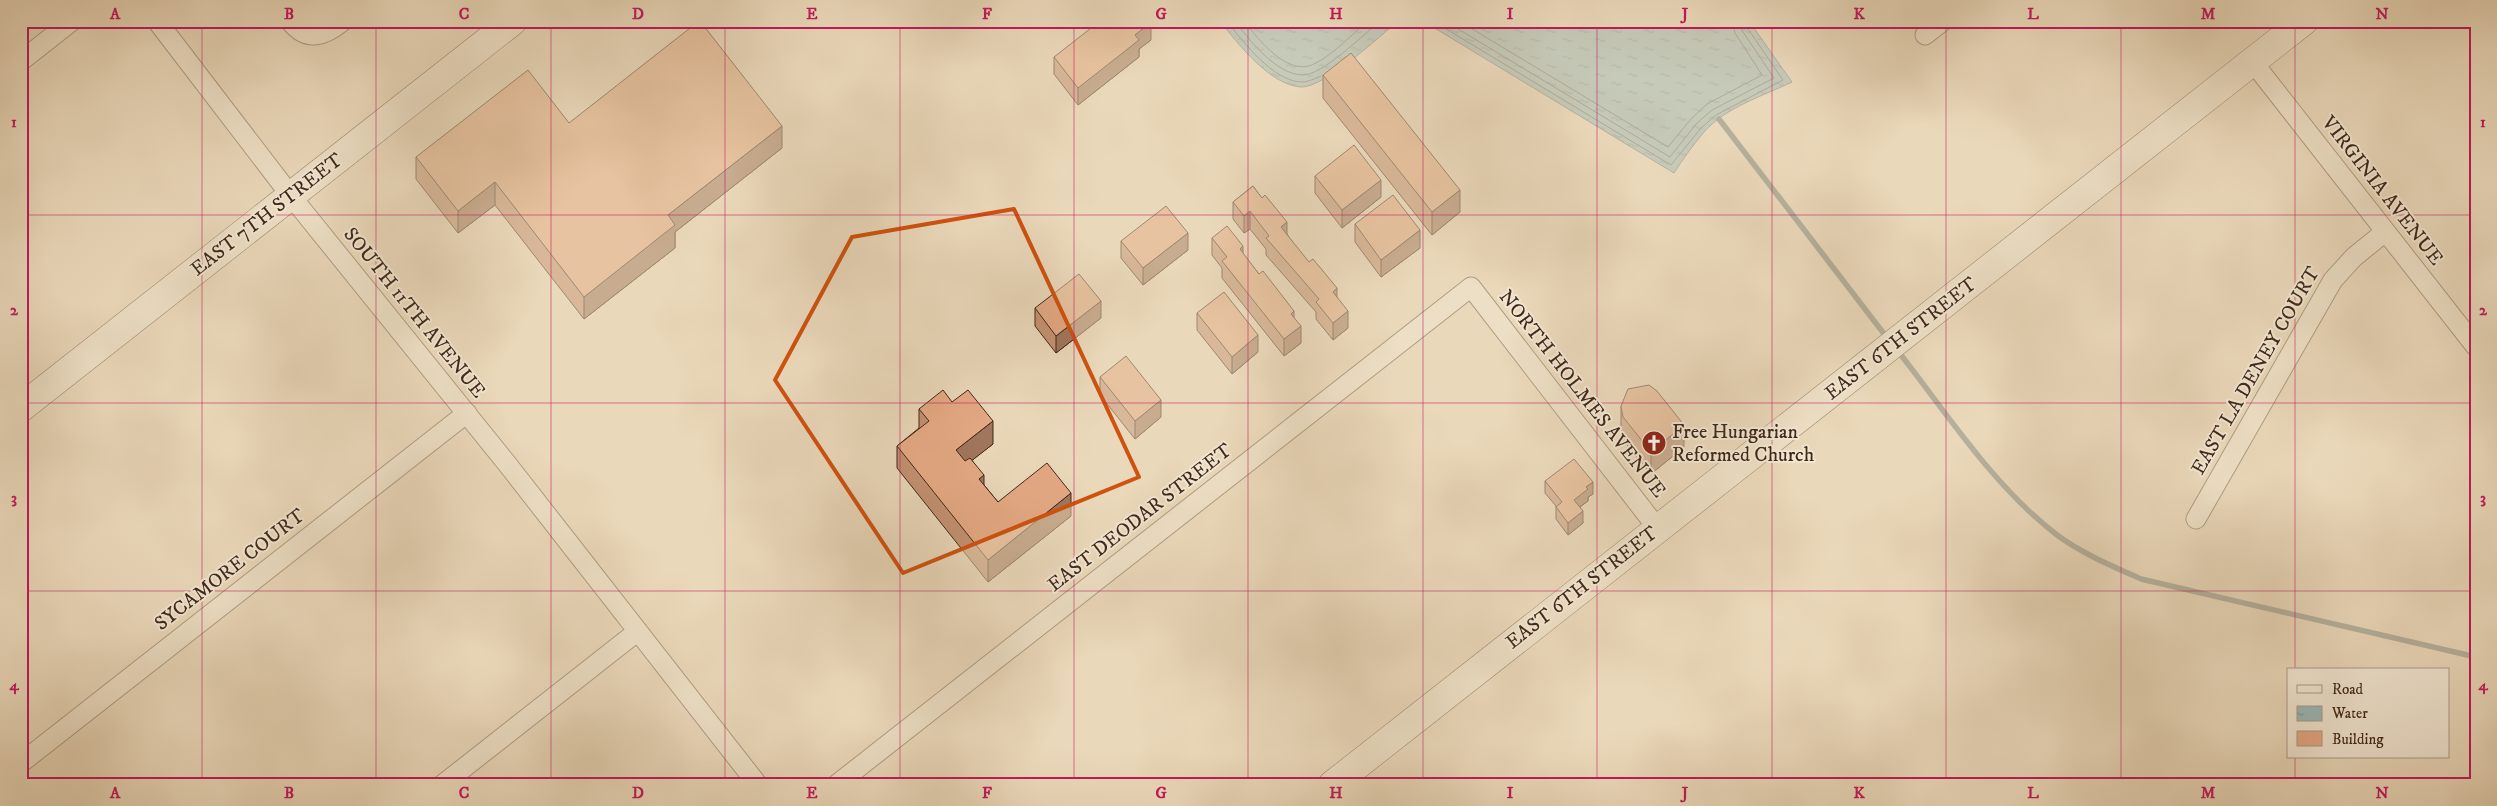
<svg xmlns="http://www.w3.org/2000/svg" width="2497" height="806" font-family="'IM FELL DW Pica',serif">
<defs>
<pattern id="water-ripples" width="26" height="14" patternUnits="userSpaceOnUse" patternTransform="scale(1.25)"><rect width="26" height="14" fill="#9bb8b9"/><path d="M2 4q2-2 4 0t4 0M15 11q2-2 4 0t4 0" fill="none" stroke="#809696"/></pattern>
</defs>
<rect width="100%" height="100%" fill="#ead8ba"/>
<filter id="stains"><feTurbulence type="fractalNoise" baseFrequency=".004" numOctaves="4"/><feColorMatrix values="0 0 0 0 .2 0 0 0 0 .09 0 0 0 0 .02 0 0 0 .5 -.17"/></filter>
<radialGradient id="worn" r=".72"><stop offset=".6" stop-color="#630" stop-opacity="0"/><stop offset="1" stop-color="#630" stop-opacity=".3"/></radialGradient>
<path fill="url(#water-ripples)" stroke="#777e79" d="M1220 21H1398C1379 37 1324 88 1301 87 1270 85 1238 44 1220 21Z
M1423 21H1749L1792 82C1763 96 1726 107 1704 132 1693 145 1683 159 1674 173Z"/>
<g fill="none" stroke-linecap="round" stroke-linejoin="round">
<path stroke="#6e7069" stroke-width="1" d="M1227 21C1242 41 1274 82 1302 82 1308 82 1316 78 1321 76
M1235 21C1249 40 1276 74 1302 75 1322 76 1364 34 1380 21
M1244 21C1259 40 1289 79 1316 63 1335 53 1351 35 1368 21
M1433 21 1671 165 1701 128 1716 115 1783 80 1746 26 1745 21
M1445 21 1670 157 1696 124 1712 110 1774 78 1741 29 1739 21
M1459 21 1668 147 1691 119 1707 104 1762 75 1735 33 1732 21"/>
<path stroke="#777e79" stroke-width="5.5" d="M1719 119 1888 339
M1897 350C1947 413 1993 486 2057 535 2083 554 2112 566 2141 579L2476 657"/>
<defs>
<path id="street" d="M157 21 291 196 508 465 758 785
M290 21C307 43 325 36 343 21
M1925 35 1943 21
M21 61 72 21
M2252 61 2476 347
M2196 519 2333 280 2354 257 2385 232
M21 763 467 413
M442 785 638 631
M836 785 1471 287 1658 529"/>
<path id="secondary" d="M21 408 513 21
M1332 785 2304 21"/>
</defs>
<use href="#street" stroke="#6a5441" stroke-width="21"/>
<use href="#secondary" stroke="#402819" stroke-width="29"/>
<use href="#street" stroke="#f1e6d2" stroke-width="19"/>
<use href="#secondary" stroke="#f1e6d2" stroke-width="28"/>
</g>
<path fill="#c49172" stroke="#402819" d="M1151 40 1139 49V57L1078 105 1054 74V57Z
M1323 75 1460 212 1432 235 1323 98Z
M569 123 782 148 675 232V248L584 319 495 205 458 233 416 179V157Z
M1315 176 1381 197 1342 228 1315 193Z
M1253 186 1287 234 1348 328 1333 340 1316 319V312L1266 255V249L1250 229 1244 233 1233 219V202Z
M1355 224 1420 248 1381 277 1355 242Z
M1212 238 1243 254 1294 318 1301 343 1284 356 1222 278V268L1212 255Z
M1121 241 1188 250 1143 285 1121 258Z
M1035 308 1101 318 1056 353 1035 326Z
M1197 313 1258 352 1232 374 1197 330Z
M1100 377 1161 417 1135 439 1100 395Z
M952 402 993 444 972 460 984 485 998 502 1071 516 988 582 897 468V446L919 428V409Z
M1621 406 1684 447 1651 474 1623 440 1621 429Z
M1545 481 1593 494 1588 497V501L1580 507 1583 523 1568 535 1556 519V506L1545 493Z"/>
<path fill="#a0765c" stroke="#402819" d="M1151 22V40L1139 49V57L1078 105V88L1135 35Z
M782 126V148L675 232V248L584 319V297L668 215Z
M1381 180V197L1342 228V210Z
M495 182V205L458 233V211Z
M1460 190V212L1432 235V212Z
M1250 211V229L1244 233V216Z
M1287 222V239L1281 227Z
M1420 230V248L1381 277V260Z
M1188 233V250L1143 285V268Z
M1243 246V264L1240 249Z
M1337 288V306L1333 292Z
M1101 301V318L1056 353V336Z
M1294 311V328L1291 314Z
M1348 311V328L1333 340V323Z
M1301 326V343L1284 356V339Z
M1258 335V352L1232 374V357Z
M1161 400V417L1135 439V421Z
M993 421V444L956 473V450Z
M1684 425V447L1651 474V452Z
M984 475V498L979 479Z
M1593 482V494L1588 497V501L1574 511V500L1586 487Z
M1071 493V516L988 582V560Z
M1583 511V523L1568 535V523Z"/>
<path fill="#e4a984" stroke="#402819" d="M699 21H700L782 126 668 215 675 225 584 297 495 182 458 211 416 157 528 70 569 123Z
M1100 21H1150L1151 22 1135 35 1139 40 1078 88 1054 57Z
M1351 53 1460 190 1432 212 1323 75Z
M1354 145 1381 180 1342 210 1315 176Z
M1253 186 1262 198 1265 195 1287 222 1281 227 1309 262 1313 259 1337 288 1333 292 1348 311 1333 323 1316 302 1319 299 1266 238 1269 236 1250 211 1244 216 1233 202Z
M1393 195 1420 230 1381 260 1355 224Z
M1166 206 1188 233 1143 268 1121 241Z
M1227 226 1243 246 1240 249 1259 274 1263 271 1294 311 1291 314 1301 326 1284 339 1222 261 1227 257 1212 238Z
M1079 274 1101 301 1056 336 1035 308Z
M1224 292 1258 335 1232 357 1197 313Z
M1126 356 1161 400 1135 421 1100 377Z
M1649 385 1657 391 1684 425 1651 452 1623 417 1621 406 1628 389Z
M943 390 952 402 968 390 993 421 956 450 965 461 970 458 984 475 979 479 998 502 1047 463 1071 493 988 560 897 446 929 421 919 409Z
M1574 459 1593 482 1586 487 1588 489 1574 500 1583 511 1568 523 1556 507 1562 502 1545 481Z"/>
<path d="M0 0H2497V806H0ZM1014 209 1139 477 903 573 775 380 852 237Z" fill="#ead8ba" fill-opacity=".55" fill-rule="evenodd"/>
<path fill="none" stroke="#cf520e" stroke-width="4" stroke-linejoin="round" d="M1014 209 1139 477 903 573 775 380 852 237Z"/>
<path fill="none" stroke="#c2185b" stroke-width="1" stroke-opacity="0.55" d="M202 21V785M376 21V785M551 21V785M725 21V785M900 21V785M1074 21V785M1248 21V785M1423 21V785M1597 21V785M1772 21V785M1946 21V785M2121 21V785M2295 21V670M21 215H2476M21 403H2476M21 591H2476M2295 757V785"/>
<defs>
<symbol id="church-disc" viewBox="-11 -11 22 22"><circle r="9.5" fill="#8f2418" stroke="#f1e6d2"/><path d="M-1.2-6h2.4v3.5h3.3v2.4h-3.3V6h-2.4V-.1h-3.3v-2.4h3.3Z" fill="#fff"/></symbol>
</defs>
<g fill-rule="evenodd">
<use href="#church-disc" x="1640" y="429" width="28" height="28"/>
</g>
<g text-anchor="middle" dominant-baseline="central" stroke-width="4" stroke-linejoin="round" paint-order="stroke">
<g font-size="20" fill="#402819" stroke="#f1e6d2">
<text transform="translate(2382 191) rotate(52)">VIRGINIA AVENUE</text>
<text transform="translate(267 215) rotate(-38)">EAST 7TH STREET</text>
<text transform="translate(414 313) rotate(51)">SOUTH 11TH AVENUE</text>
<text transform="translate(1901 339) rotate(-38)">EAST 6TH STREET</text>
<text transform="translate(2256 371) rotate(-60)">EAST LA DENEY COURT</text>
<text transform="translate(1582 394) rotate(52)">NORTH HOLMES AVENUE</text>
<text transform="translate(1140 518) rotate(-38)">EAST DEODAR STREET</text>
<text transform="translate(230 570) rotate(-38)">SYCAMORE COURT</text>
<text transform="translate(1582 588) rotate(-38)">EAST 6TH STREET</text>
</g>
<g font-size="20" fill="#402819" stroke="#f1e6d2" text-anchor="start">
<text x="1672" y="432">Free Hungarian<tspan x="1672" dy="23">Reformed Church</tspan></text>
</g>
</g>
<rect width="2497" height="806" fill="none" stroke="#ead8ba" stroke-width="55"/>
<rect x="2287" y="668" width="162" height="90" fill="#f1e6d2" stroke="#aa9a88"/>
<rect x="2297" y="685" width="25" height="8" fill="#f1e6d2" stroke="#aa9a88"/>
<text x="2332" y="694" font-size="15" fill="#402819">Road</text>
<rect x="2297" y="706" width="25" height="15" fill="url(#water-ripples)" stroke="#aa9a88"/>
<text x="2332" y="718" font-size="15" fill="#402819">Water</text>
<rect x="2297" y="731" width="25" height="15" fill="#e4a984" stroke="#aa9a88"/>
<text x="2332" y="744" font-size="15" fill="#402819">Building</text>
<rect x="28" y="28" width="2442" height="750" fill="none" stroke="#c2185b" stroke-width="2"/>
<g font-size="16" text-anchor="middle" font-weight="bold" fill="#c2185b">
<text x="115" y="19">A</text>
<text x="289" y="19">B</text>
<text x="464" y="19">C</text>
<text x="638" y="19">D</text>
<text x="812" y="19">E</text>
<text x="987" y="19">F</text>
<text x="1161" y="19">G</text>
<text x="1336" y="19">H</text>
<text x="1510" y="19">I</text>
<text x="1685" y="19">J</text>
<text x="1859" y="19">K</text>
<text x="2033" y="19">L</text>
<text x="2208" y="19">M</text>
<text x="2382" y="19">N</text>
<text x="14" y="127">1</text>
<text x="2483" y="127">1</text>
<text x="14" y="315">2</text>
<text x="2483" y="315">2</text>
<text x="14" y="503">3</text>
<text x="2483" y="503">3</text>
<text x="14" y="690">4</text>
<text x="2483" y="690">4</text>
<text x="115" y="798">A</text>
<text x="289" y="798">B</text>
<text x="464" y="798">C</text>
<text x="638" y="798">D</text>
<text x="812" y="798">E</text>
<text x="987" y="798">F</text>
<text x="1161" y="798">G</text>
<text x="1336" y="798">H</text>
<text x="1510" y="798">I</text>
<text x="1685" y="798">J</text>
<text x="1859" y="798">K</text>
<text x="2033" y="798">L</text>
<text x="2208" y="798">M</text>
<text x="2382" y="798">N</text>
</g>
<rect width="100%" height="100%" filter="url(#stains)"/>
<rect width="100%" height="100%" fill="url(#worn)"/>
</svg>
